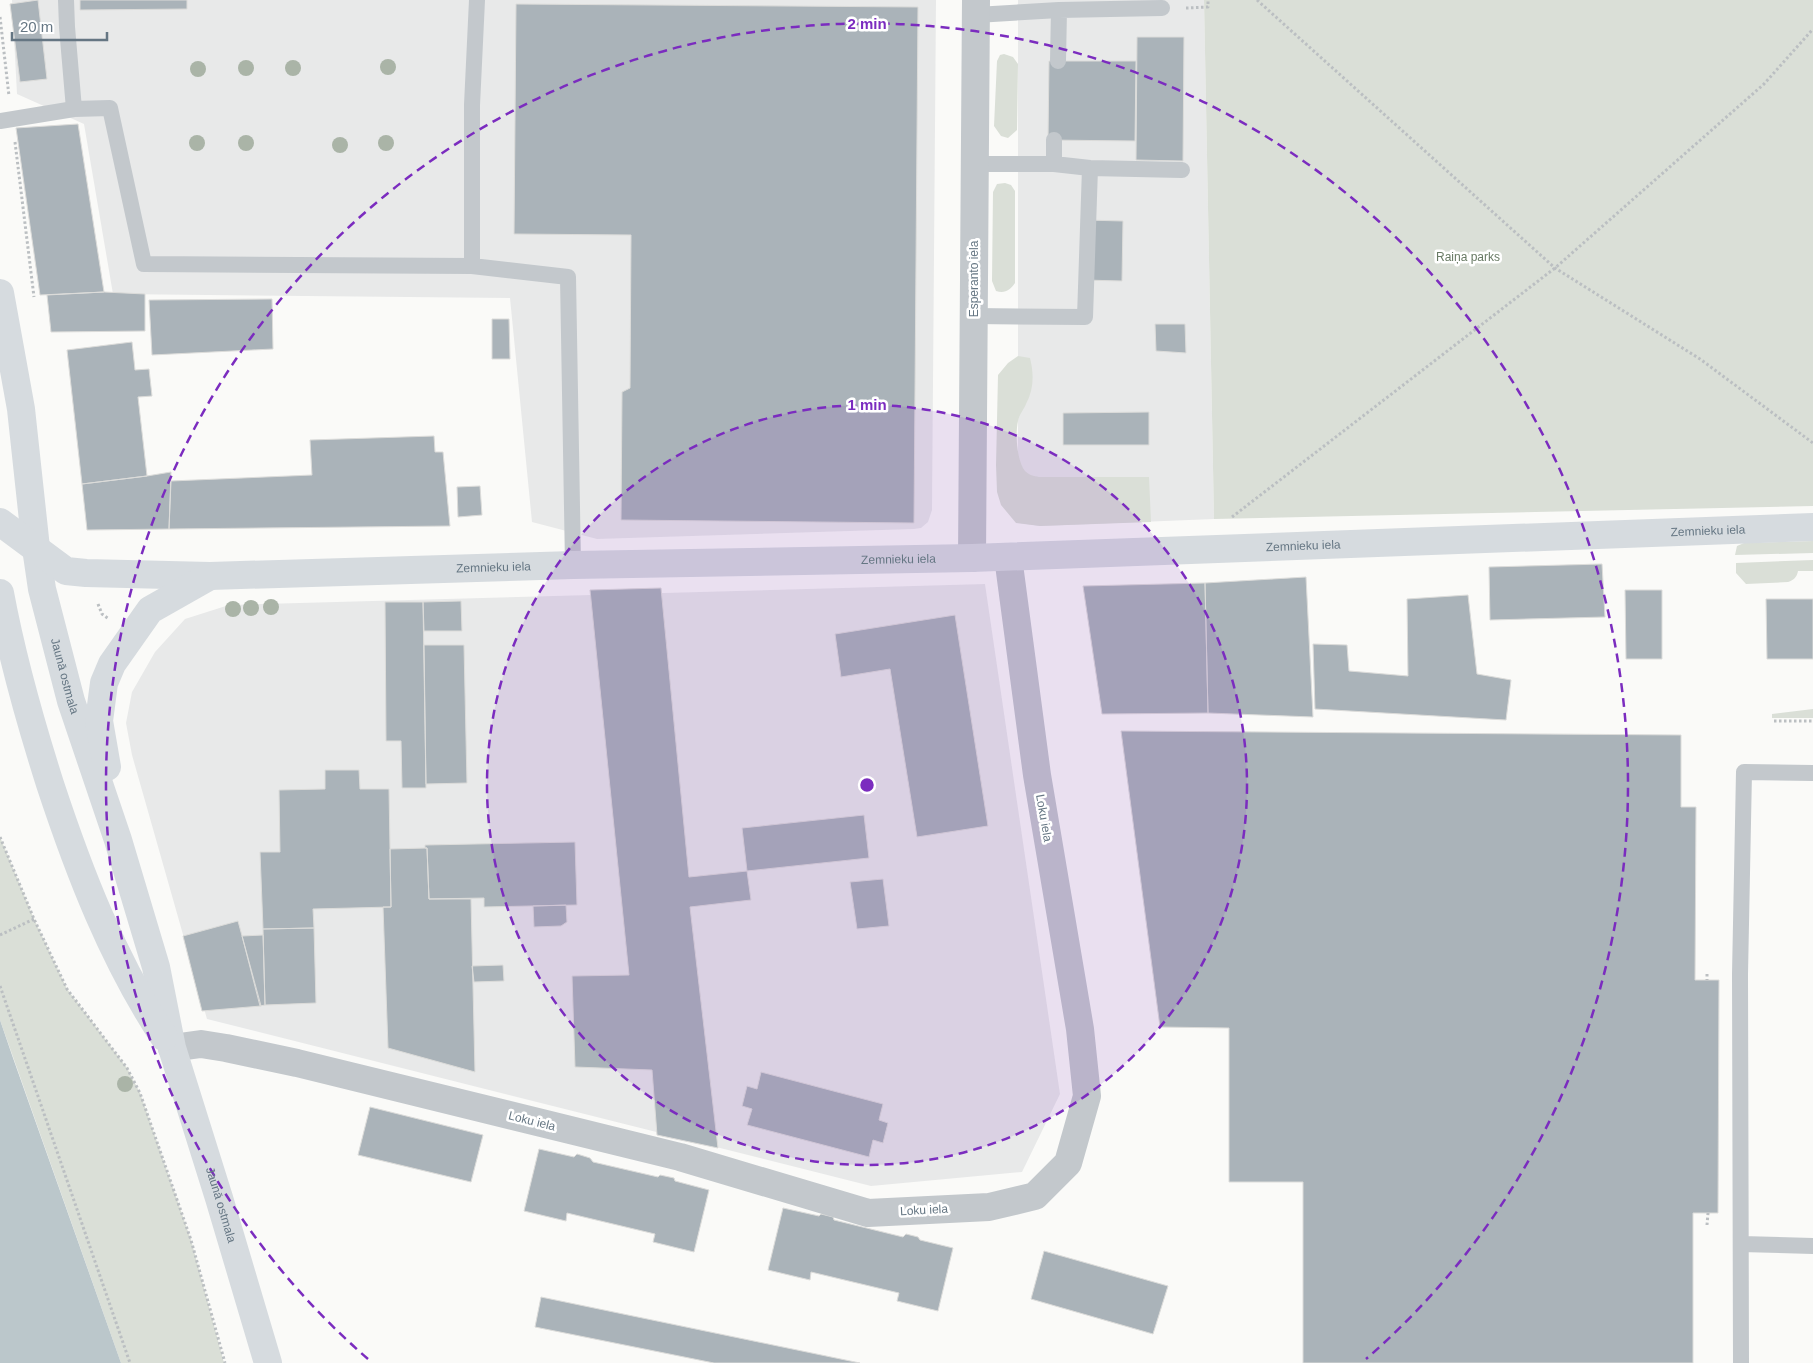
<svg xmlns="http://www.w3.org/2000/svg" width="1813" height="1363" font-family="Helvetica,sans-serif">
<rect width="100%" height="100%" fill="#fafaf8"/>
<path fill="#e8e9e9" d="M12 0H936L932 510 928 522 921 528 914 529 597 539 532 522 510 298 113 294 84 124 17 94Z
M1018 0H1204L1214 519 1040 526 1020 523 1018 454Z
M985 584 1060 1094 1022 1172 871 1186 207 1019 132 755 126 723 132 692 155 652 185 619 229 605Z"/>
<path fill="#dadfd7" d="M1204 0H1813V506L1214 519Z
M1004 54 1013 57 1018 64 1017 130 1008 138 1001 136 994 126 997 61 1000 55Z
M1005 183 1011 185 1015 191V283C1010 290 1005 294 996 291L992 281 993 192 997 184Z
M1018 356 1030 358C1034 374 1034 389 1026 404 1024 409 1019 415 1018 421 1015 434 1017 461 1025 471 1029 475 1034 476 1039 477H1149L1151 522 1040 526 1016 523 1001 505 997 492 996 465 998 375 1008 363Z
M1813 541V553L1735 555 1737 546 1744 543Z
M1813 560V571H1798C1797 577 1794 580 1788 582L1746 584 1736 573V563Z
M1813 709V718H1772V714Z
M0 837 34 919 67 989 127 1068 140 1093 191 1240 224 1363H121L0 1020Z"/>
<path fill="#bbc7cb" d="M0 1020 13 1058 121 1363H0Z"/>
<path fill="#aab3b9" stroke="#dcdcda" d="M38 0 47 79 20 82 10 4Z
M80 0H187V9L80 10Z
M516 4 918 7 914 523 621 520 622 392 630 388 631 235 514 234Z
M1137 37H1184L1183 161 1136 160Z
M1049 61H1136L1135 141 1048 140Z
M78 124 104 292 40 295 16 128Z
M1085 220 1123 221 1122 281 1084 280Z
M104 292 145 294V331L51 332 47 295Z
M272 299 273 349 152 355 149 300Z
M492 319H509L510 359H492Z
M1155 324H1185L1186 353 1156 351Z
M132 342 135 370 149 369 152 396 138 397 147 476 82 484 67 350Z
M1149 412V445H1063V413Z
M434 436 435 452H443L450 526 169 529 171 481 312 475 310 440Z
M171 472 169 529 87 530 82 484 147 476Z
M480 486 482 515 458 517 457 487Z
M1602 564 1605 617 1490 620 1489 567Z
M1306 577 1313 717 1208 713 1205 583Z
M1205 583 1208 713 1102 714 1083 586Z
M661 588 689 877 747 871 751 900 690 907 718 1148 657 1135 652 1070 575 1067 572 976 629 975 590 590Z
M1625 590H1662V659H1626Z
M1468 595 1477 674 1511 680 1506 720 1315 709 1313 644 1347 645 1349 671 1408 676 1407 599Z
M1766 599H1813V659H1767Z
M461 601 462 631H424L423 602Z
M385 602H423L426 788H402L401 741H386Z
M955 615 988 826 917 837 890 669 841 677 835 634Z
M424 645H464L467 783 426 784Z
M1121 731 1681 735V807H1696L1695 980H1719L1718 1213H1693V1363H1303V1182H1229V1028L1160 1027Z
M325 770H359L360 789H389L391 907 313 909 314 928 263 929 260 852H280L279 790 325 789Z
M864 815 869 858 747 871 742 828Z
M575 842 577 905 484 907V898L429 899 427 848H425V845Z
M427 848 429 899H471L475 1072 388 1048 383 907H391L390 849Z
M883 879 889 926 857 929 850 882Z
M566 905 567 922 561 926 534 927 533 906Z
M238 921 261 1006 202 1011 183 936Z
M314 928 316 1003 265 1005 263 929Z
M263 935 265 1005 260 1006 242 936Z
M503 965 504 981 474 982 472 966Z
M761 1072 883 1104 879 1120 888 1123 883 1143 873 1140 869 1157 747 1125 752 1109 742 1106 747 1086 757 1089Z
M370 1107 483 1135 471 1182 358 1155Z
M539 1149 574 1157 577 1154 590 1158 593 1162 658 1177 660 1175 674 1178 675 1181 709 1190 694 1252 653 1242 655 1234 567 1213 566 1221 524 1211Z
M783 1208 819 1216 821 1214 833 1217 834 1220 903 1237 906 1234 918 1237 920 1240 953 1248 938 1311 897 1301 899 1293 811 1272 810 1280 768 1270Z
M1044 1251 1168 1286 1153 1334 1031 1299Z
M541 1297 860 1363H714L535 1327Z"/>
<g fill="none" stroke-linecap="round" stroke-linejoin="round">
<path stroke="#bbbfc2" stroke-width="3" stroke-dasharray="2.5 2.5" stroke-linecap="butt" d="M1257 0 1555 268 1700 359 1813 443
M1186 8 1208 7V0
M0 17 9 96
M15 142 34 297
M1232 517 1555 268 1764 84 1813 29
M98 604 102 614 109 619
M1774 721H1813
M0 837 34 919 67 989 127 1068 140 1093 191 1240 225 1363
M0 935 34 919
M1707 974V980
M0 986 130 1363
M1707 1225 1708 1213"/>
<path stroke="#c3c8cc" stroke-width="16" d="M66 0 67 27 74 109
M976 15 1059 10 1162 8
M1058 61 1059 10
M0 121 74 109 110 108 144 264 472 266 568 277 573 565
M975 164H1054L1090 168 1182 170
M1054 164V140
M472 266V105L477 0
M974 316 1085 317 1090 168
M1741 1244 1813 1246
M1741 1363 1740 974 1744 772 1813 773"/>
<path stroke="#c3c8cc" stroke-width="28" d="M972 558 976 0
M172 1048 201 1044 226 1048 297 1063 680 1157 868 1213 989 1207 1035 1196 1068 1163 1087 1096 1080 1029 1037 775 1008 557"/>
<g stroke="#d6dbdf" stroke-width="28">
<path id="s1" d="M0 293 21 409 36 548 42 589 71 701 118 840 156 967 172 1048 219 1198 268 1363"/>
<path id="s2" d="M0 522 66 571 86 573 210 576 573 565 972 558 1813 527"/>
<path d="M0 593C12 658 30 721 50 784 79 872 113 960 164 1037"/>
<path d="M107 767 99 721 104 683 112 664 150 610 210 576"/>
</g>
</g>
<g fill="#aab4a7">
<circle cx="388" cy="67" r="8"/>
<circle cx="246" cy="68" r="8"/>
<circle cx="293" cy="68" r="8"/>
<circle cx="198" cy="69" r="8"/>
<circle cx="197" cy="143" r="8"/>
<circle cx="246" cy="143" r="8"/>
<circle cx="386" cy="143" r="8"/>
<circle cx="340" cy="145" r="8"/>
<circle cx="271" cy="607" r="8"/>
<circle cx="251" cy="608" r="8"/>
<circle cx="233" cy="609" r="8"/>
<circle cx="125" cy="1084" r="8"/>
</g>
<circle cx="867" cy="785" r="380" fill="#7b2cbf" fill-opacity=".12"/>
<g fill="none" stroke="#7b2cbf" stroke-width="2.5" stroke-dasharray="9 6">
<circle cx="867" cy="785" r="380"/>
<path d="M368 1359A761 761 0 1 1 1366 1359"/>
</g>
<g text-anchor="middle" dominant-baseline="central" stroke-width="5" stroke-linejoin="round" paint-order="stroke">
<g font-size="12" fill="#687a64" stroke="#fff">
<text x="1468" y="257">Raiņa parks</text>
</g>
<g font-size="12" fill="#657683" stroke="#fff">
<text transform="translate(974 279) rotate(-90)">Esperanto iela</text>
<text stroke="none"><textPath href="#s2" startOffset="1725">Zemnieku iela</textPath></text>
<text stroke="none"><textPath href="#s2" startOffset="1320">Zemnieku iela</textPath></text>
<text stroke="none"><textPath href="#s2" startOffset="915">Zemnieku iela</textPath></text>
<text stroke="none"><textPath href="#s2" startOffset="510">Zemnieku iela</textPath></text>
<text stroke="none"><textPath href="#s1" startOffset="389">Jaunā ostmala</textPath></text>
<text transform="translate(1044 818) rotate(80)">Loku iela</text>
<text transform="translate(532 1121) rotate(14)">Loku iela</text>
<text stroke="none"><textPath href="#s1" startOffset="941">Jaunā ostmala</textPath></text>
<text transform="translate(924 1210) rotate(-3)">Loku iela</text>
</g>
</g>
<circle cx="867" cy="785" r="8" fill="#7b2cbf" stroke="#fff" stroke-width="2.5"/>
<g font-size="15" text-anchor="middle" font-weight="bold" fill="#7b2cbf" stroke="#fff" stroke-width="5" stroke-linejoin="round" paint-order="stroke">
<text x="867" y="29">2 min</text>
<text x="867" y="410">1 min</text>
</g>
<path d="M12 32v8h95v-8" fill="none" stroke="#657683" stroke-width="2.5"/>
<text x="20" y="32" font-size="15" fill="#657683" stroke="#ffffff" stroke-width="4" paint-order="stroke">20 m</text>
</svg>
